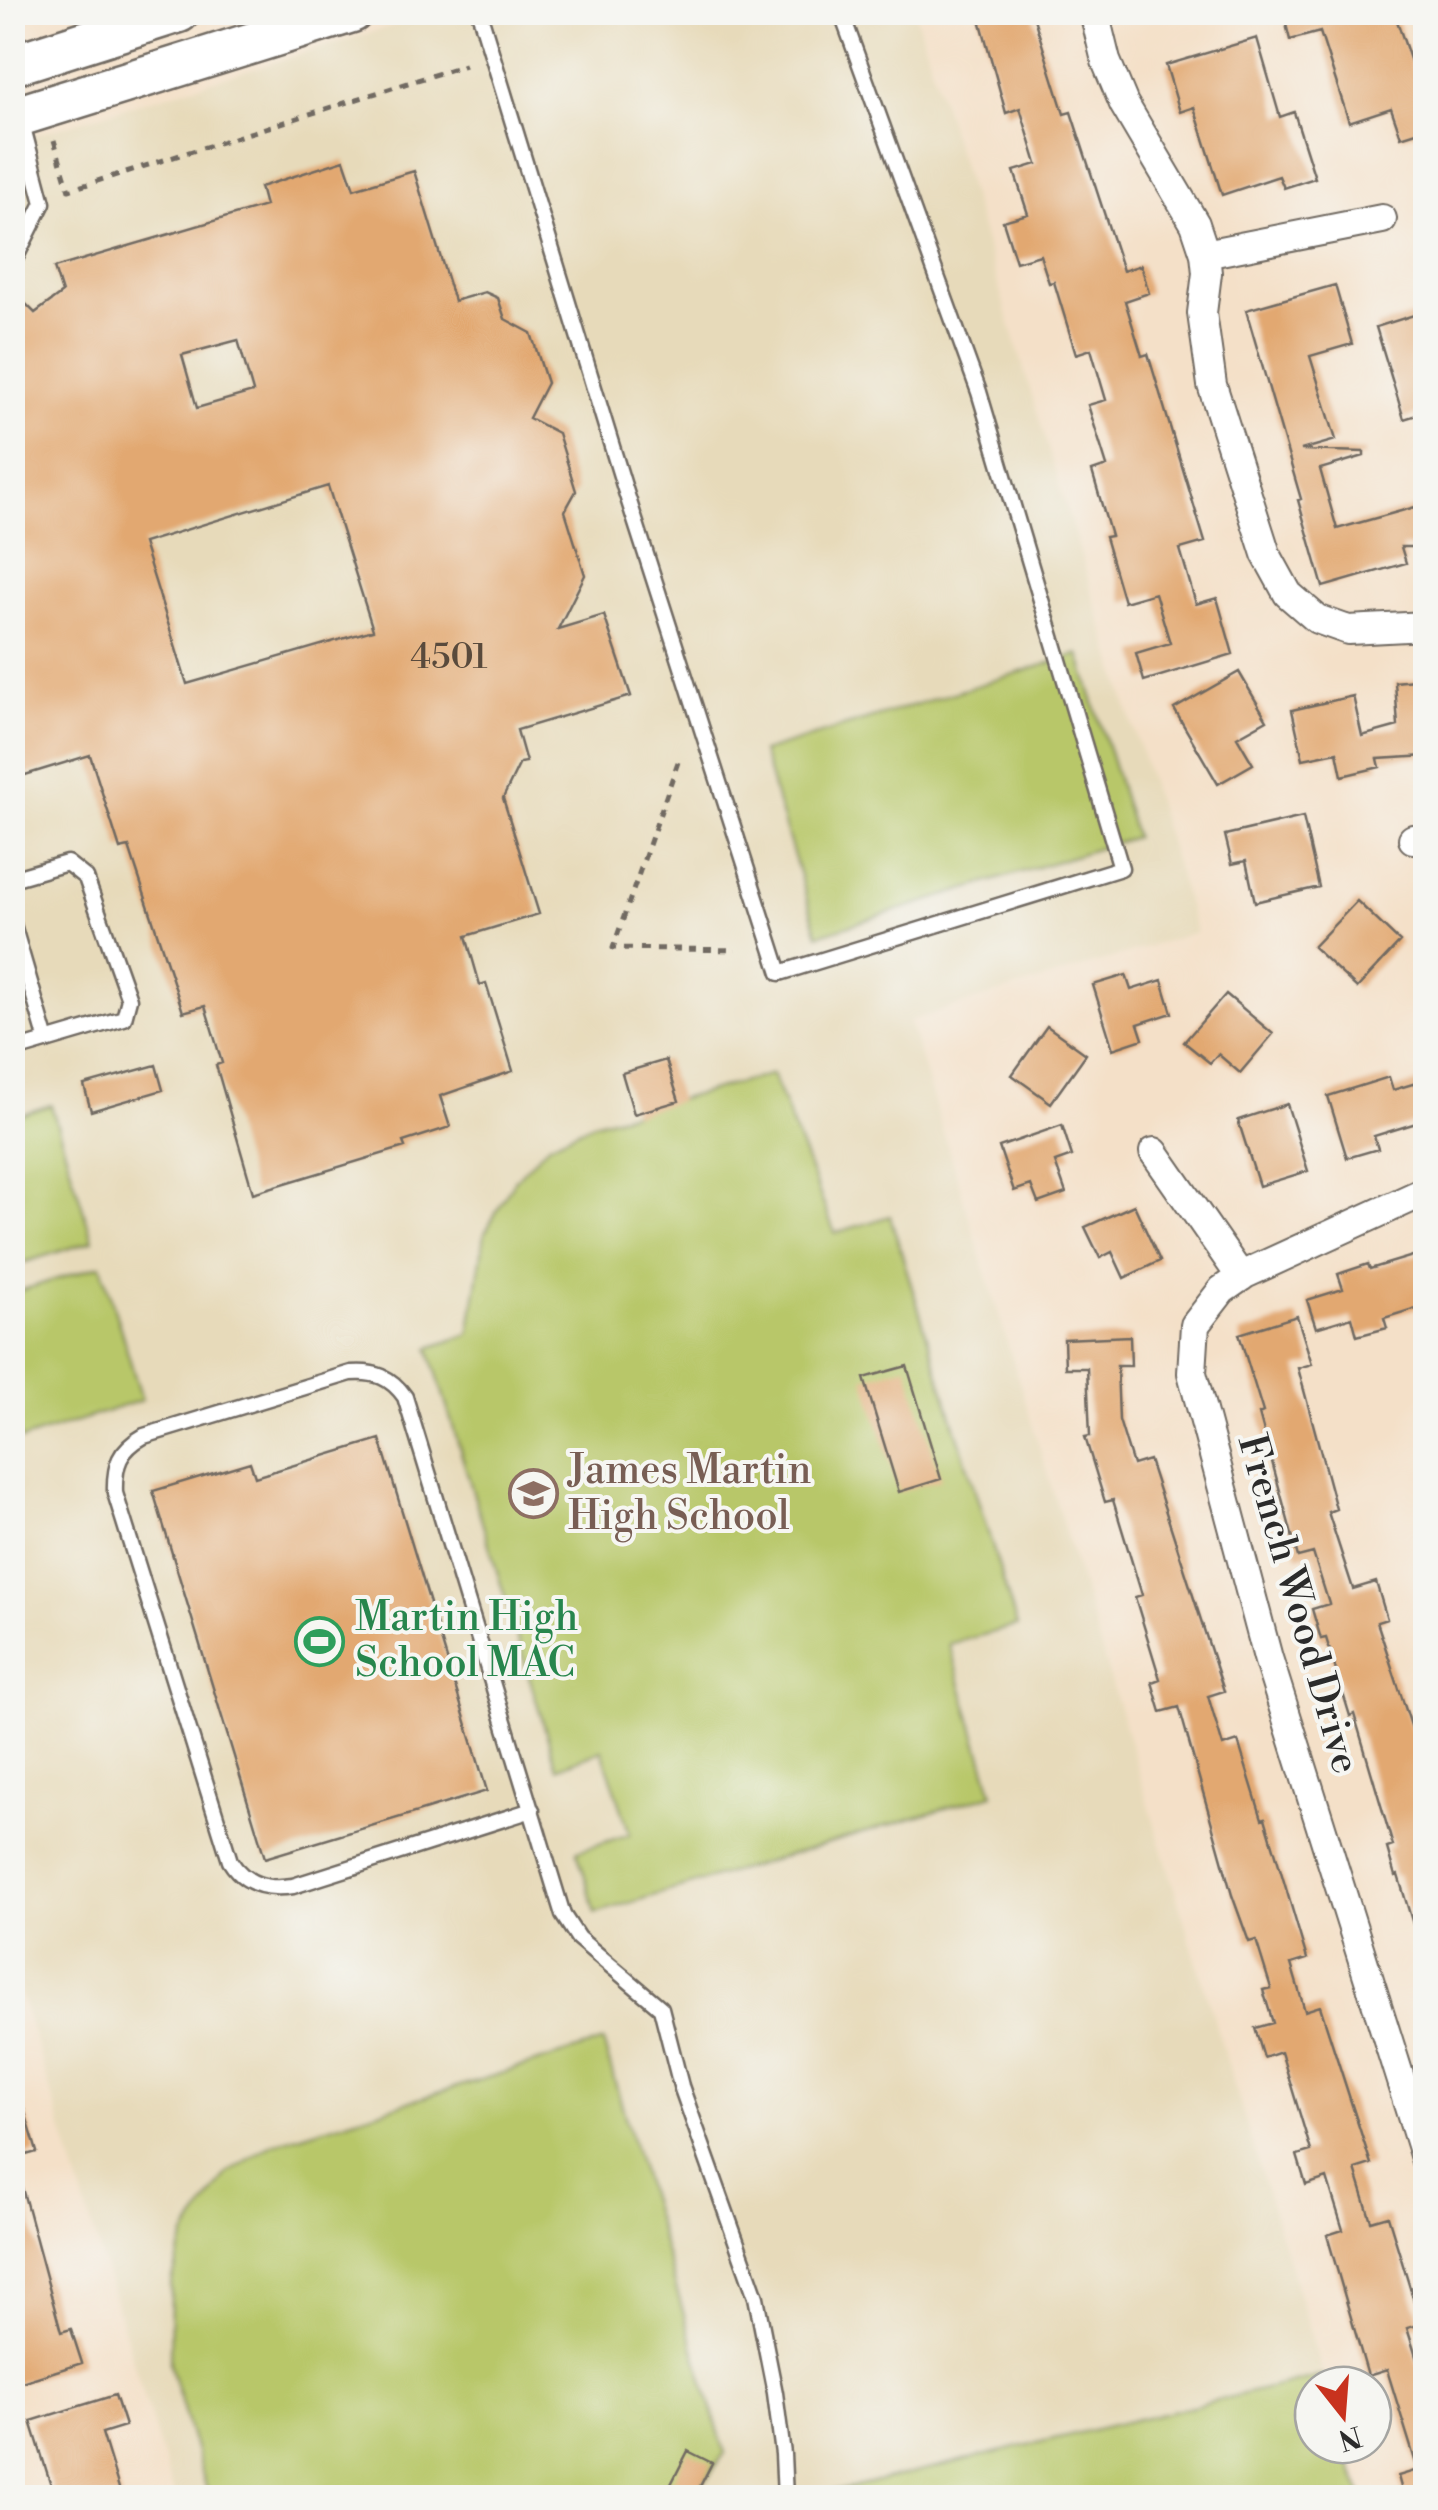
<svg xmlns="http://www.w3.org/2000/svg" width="1438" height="2510" font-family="'Libre Bodoni',serif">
<rect width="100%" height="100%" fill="#f6f6f2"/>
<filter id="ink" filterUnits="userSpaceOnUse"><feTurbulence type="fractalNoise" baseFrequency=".01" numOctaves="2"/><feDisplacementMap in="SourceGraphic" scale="20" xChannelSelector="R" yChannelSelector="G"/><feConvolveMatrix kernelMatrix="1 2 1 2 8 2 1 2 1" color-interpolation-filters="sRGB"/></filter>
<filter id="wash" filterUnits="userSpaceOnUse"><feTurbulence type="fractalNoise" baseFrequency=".0048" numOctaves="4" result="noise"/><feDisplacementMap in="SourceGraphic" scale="40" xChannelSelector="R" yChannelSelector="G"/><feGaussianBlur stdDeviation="2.25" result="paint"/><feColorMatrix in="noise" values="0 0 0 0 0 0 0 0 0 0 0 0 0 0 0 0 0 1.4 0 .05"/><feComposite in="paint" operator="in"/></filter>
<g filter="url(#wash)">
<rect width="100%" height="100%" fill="#f4e0c8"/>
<path fill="#e7daba" d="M435 13H915L1196 932 909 1021 1326 2385H1313V2445L1360 2497H175L13 1969 12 142Z"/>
<path fill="#b8c769" stroke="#72794a" stroke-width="2.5" d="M13 173 19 175C25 197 21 211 13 231Z
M1079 654 1135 837 818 935 762 752Z
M772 1074 835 1233 890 1216 1017 1626 949 1644 993 1794 596 1913 577 1851 630 1834 602 1750 557 1768 429 1348 469 1334 485 1233 513 1182 549 1144 593 1123Z
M51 1105 93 1241 13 1266V1117Z
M101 1265 142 1400 21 1440 13 1412V1293Z
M603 2042 725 2453 693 2497H209L170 2364 171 2285 185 2236 227 2174 272 2144Z
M1323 2375 1326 2385H1313V2445H1345L1362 2497H822V2494Z"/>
<g id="blocks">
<path fill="#e2a871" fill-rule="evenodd" d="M978 12H1032L1064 114 1071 112 1123 271 1141 265 1149 293 1125 301 1142 356 1148 354 1205 542 1180 549 1196 604 1217 598 1233 654 1144 681 1136 653 1170 643 1155 593 1124 602 1105 537 1111 536 1092 471 1107 466 1088 405 1106 400 1091 349 1076 354 1054 282 1049 283 1040 255 1016 262 1003 221 1028 214 1014 171 1037 164 1020 108 1006 113Z
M1283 12H1394L1426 106V129L1401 137 1391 108 1349 122 1320 32 1290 40Z
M1257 38 1280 117 1294 112 1315 178 1284 188 1279 176 1222 195 1194 107 1180 112 1166 65Z
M344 160 354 189 414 171 454 301 485 292 498 298 505 319 531 333 547 383 529 418 558 433 576 491 565 511 585 575 558 629 604 615 631 696 517 730 526 762 520 763 503 798 539 914 466 936 480 985 486 983 513 1071 440 1096 450 1127 403 1142 405 1147 253 1193 216 1065 222 1063 205 1006 183 1012 129 847 120 849 90 755 12 779V457L21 454 12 425V320L26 304 35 313 62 293 54 268 265 206 260 187ZM238 340 253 392 197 408 182 355ZM328 486 373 630 187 684 143 543Z
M1335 285 1352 344 1310 356 1336 440 1301 450 1364 452V456L1320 469 1337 529 1426 504V547H1401L1406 563 1323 587 1298 500 1301 499 1246 310Z
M1417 314 1426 341V412L1404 419 1376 327Z
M1239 672 1267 720 1237 737 1253 764 1218 784 1174 709Z
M1426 679V756L1378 759 1380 767 1342 776 1337 752 1303 759 1292 710 1353 696 1362 736 1398 726 1395 682Z
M1303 817 1319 887 1255 902 1246 861 1232 864 1225 835Z
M1357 901 1400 942 1357 988 1313 947Z
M1126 975 1131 990 1162 980 1172 1013 1138 1024 1143 1039 1113 1049 1093 985Z
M1226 994 1273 1034 1240 1073 1218 1054 1210 1063 1184 1042Z
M1047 1026 1086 1054 1051 1103 1012 1075Z
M666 1060 679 1101 634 1114 622 1073Z
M156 1065 163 1090 91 1111 84 1085Z
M1389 1077 1393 1090 1426 1080V1120L1374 1136 1378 1149 1347 1158 1328 1096Z
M1287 1104 1308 1171 1259 1186 1238 1120Z
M1062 1125 1072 1156 1055 1162 1066 1193 1038 1203 1031 1185 1014 1191 999 1147Z
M1134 1205 1160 1261 1124 1278 1112 1252 1100 1258 1085 1227Z
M1426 1252V1305L1384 1318 1387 1328 1357 1336 1352 1317 1316 1328 1307 1300 1343 1289 1338 1274 1368 1264 1370 1269Z
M1297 1316 1312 1364 1298 1368 1336 1509 1328 1512 1353 1589 1376 1582 1387 1619 1377 1622 1426 1771V1946L1420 1947 1398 1875 1395 1876 1387 1848 1393 1846 1354 1714 1350 1716 1326 1638 1321 1639 1312 1609 1329 1604 1313 1553 1298 1557 1259 1414 1263 1412 1239 1334Z
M1130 1336 1131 1366H1117L1119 1420 1133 1465 1149 1460 1224 1691 1208 1696 1223 1746 1238 1741 1262 1819 1265 1818 1307 1959 1291 1964 1305 2011 1320 2006 1371 2164 1355 2169 1371 2221 1388 2216 1421 2324 1407 2328 1426 2388V2498H1404L1398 2476 1418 2470 1387 2370 1368 2376 1327 2235 1343 2230 1327 2178 1306 2185 1297 2155 1311 2151 1281 2052 1264 2058 1255 2028 1273 2023 1263 1990 1271 1988 1256 1940 1249 1942 1232 1895 1179 1707 1161 1712 1152 1682 1160 1679 1135 1597 1142 1595 1113 1500 1105 1502 1085 1437 1090 1436 1087 1368H1065L1064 1339Z
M907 1366 941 1479 899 1492 864 1378Z
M380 1439 487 1791 265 1858 153 1491 250 1462 255 1477Z
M18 2089 37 2152 12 2159V2090Z
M18 2173 61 2332 71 2329 82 2363 12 2385V2174Z
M115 2395 125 2426 102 2433 122 2498H55L31 2421Z
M688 2451 712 2463 694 2498H664Z"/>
</g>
</g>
<g filter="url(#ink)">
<use href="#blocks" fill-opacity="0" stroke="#716a62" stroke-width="2.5"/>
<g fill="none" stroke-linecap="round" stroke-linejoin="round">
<defs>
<path id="service" d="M479 12 625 489 780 973 1121 868 979 392 841 12
M12 265 43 203 21 120
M12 884 15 878 67 863 86 878 129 999 124 1018 12 1051
M12 921 47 1041
M532 1810 293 1886C267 1890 245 1885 230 1861L115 1493C114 1465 119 1450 144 1436L351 1373C375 1371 391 1377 405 1397L563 1915 578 1938 661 2008 681 2086 756 2297 775 2393 783 2454 785 2498"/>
<path id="minor" d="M1094 12 1106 61 1124 104 1195 224 1205 254 1207 273 1202 313 1212 385 1266 554 1288 594 1317 619 1348 630 1426 626
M1205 254 1382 219
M1413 839H1426
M1154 1152 1241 1277
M1426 1191 1245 1274 1222 1290 1195 1325 1192 1373 1268 1658 1426 2161"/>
<path id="secondary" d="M12 65 179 12
M12 118 352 12"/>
</defs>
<use href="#service" stroke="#716a62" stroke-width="19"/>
<use href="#minor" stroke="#716a62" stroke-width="32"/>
<use href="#secondary" stroke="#716a62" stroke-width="45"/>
<path stroke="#716a62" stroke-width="5" stroke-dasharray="8 8" stroke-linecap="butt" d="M54 140 69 190 465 65
M678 762 613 948 736 950"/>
<use href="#service" stroke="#fff" stroke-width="14"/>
<use href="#minor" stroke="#fff" stroke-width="28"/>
<use href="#secondary" stroke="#fff" stroke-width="40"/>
</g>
</g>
<defs>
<symbol id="school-ring" viewBox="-11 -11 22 22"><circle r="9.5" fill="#f6f6f2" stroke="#8d6e63" stroke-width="1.5"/><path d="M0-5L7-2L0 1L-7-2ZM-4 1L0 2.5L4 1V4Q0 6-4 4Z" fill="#8d6e63"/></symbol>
<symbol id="stadium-ring" viewBox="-11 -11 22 22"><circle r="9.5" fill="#f6f6f2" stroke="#2e9e5b" stroke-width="1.5"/><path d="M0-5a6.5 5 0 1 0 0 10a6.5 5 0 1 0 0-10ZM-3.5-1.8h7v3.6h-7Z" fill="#2e9e5b"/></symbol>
</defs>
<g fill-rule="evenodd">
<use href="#school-ring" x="506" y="1466" width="55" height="55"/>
<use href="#stadium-ring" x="292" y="1614" width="55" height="55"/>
</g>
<g text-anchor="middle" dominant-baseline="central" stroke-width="8" stroke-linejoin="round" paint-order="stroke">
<g font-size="35" fill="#594a3c">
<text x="449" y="657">4501</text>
</g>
<g font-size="40" fill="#785e54" stroke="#f6f6f2" text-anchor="start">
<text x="568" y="1471">James Martin<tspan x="568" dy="46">High School</tspan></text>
</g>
<g font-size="40" fill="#2b2b2b" stroke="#f6f6f2">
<text transform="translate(1298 1604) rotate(74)">French Wood Drive</text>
</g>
<g font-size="40" fill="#27864d" stroke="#f6f6f2" text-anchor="start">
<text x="355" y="1618">Martin High<tspan x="355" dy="46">School MAC</tspan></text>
</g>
</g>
<rect width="1438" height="2510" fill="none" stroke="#f6f6f2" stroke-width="50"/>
<g transform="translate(1343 2415) rotate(163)"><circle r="48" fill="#f6f6f2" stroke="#a5a5a2" stroke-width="2.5"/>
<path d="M0-8L18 38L0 25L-18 38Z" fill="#c8321e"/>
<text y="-15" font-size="28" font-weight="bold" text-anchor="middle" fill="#2b2b2b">N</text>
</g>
</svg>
